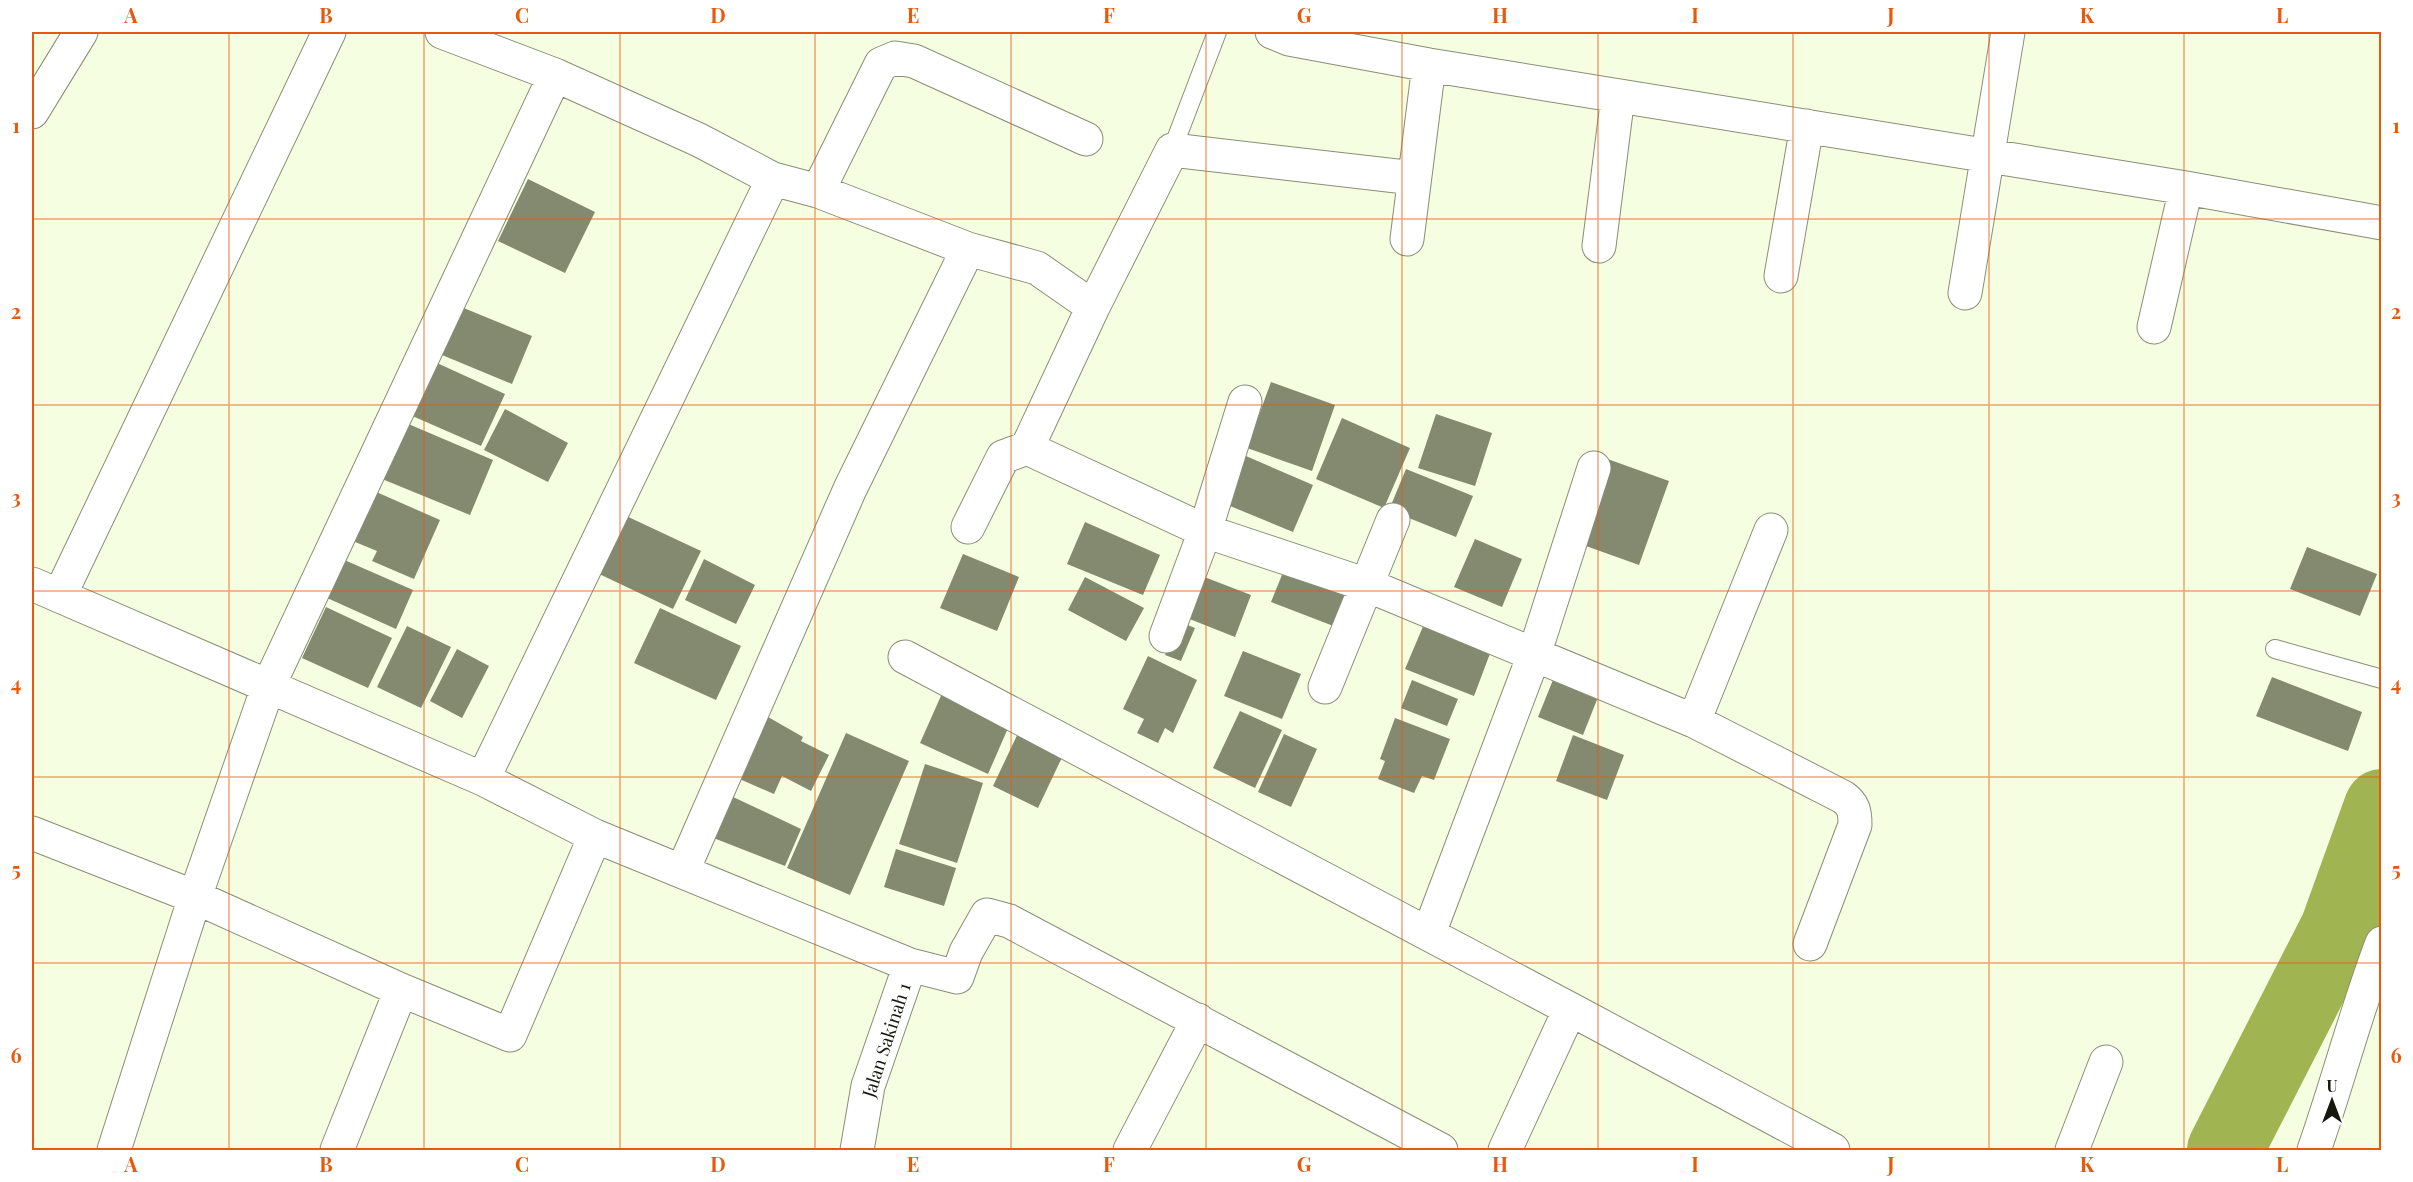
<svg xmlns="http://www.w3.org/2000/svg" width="2413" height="1182" font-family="'Playfair Display',serif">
<rect width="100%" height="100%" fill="#f6fee1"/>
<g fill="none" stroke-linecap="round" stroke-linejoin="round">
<path stroke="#a0b451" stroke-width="76" d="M2225 1150 2338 929 2382 807"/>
</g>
<path fill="#838a70" d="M528 179 595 212 565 273 498 241Z
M449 302 532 336 512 384 430 350Z
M426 358 505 394 481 446 401 411Z
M1271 382 1335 405 1312 471 1247 448Z
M505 409 568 443 548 482 484 450Z
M1436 414 1492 433 1475 486 1418 468Z
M1342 418 1410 448 1384 508 1316 479Z
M406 423 493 460 470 515 382 479Z
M1239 453 1313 485 1293 532 1218 501Z
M1602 457 1669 481 1639 565 1572 541Z
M1406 469 1473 496 1456 537 1389 510Z
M365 487 440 520 414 579 372 561 377 551 343 537Z
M622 514 701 551 673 609 595 572Z
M1085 522 1160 555 1143 595 1067 564Z
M1475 539 1522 559 1502 607 1454 587Z
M2307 547 2377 574 2360 616 2290 589Z
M963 554 1019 577 997 631 940 608Z
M333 555 413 590 396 629 316 593Z
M704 559 755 585 736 624 685 600Z
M1288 560 1352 585 1336 627 1271 602Z
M1194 573 1251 595 1235 637 1177 614Z
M1085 577 1144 608 1126 641 1068 610Z
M326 607 392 638 368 688 302 658Z
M660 608 741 646 716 700 634 663Z
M1427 617 1494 643 1474 696 1405 669Z
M1180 622 1195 628 1181 661 1165 655Z
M407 626 451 647 421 708 377 687Z
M457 649 489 666 462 718 430 701Z
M1243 651 1301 674 1282 719 1224 696Z
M1148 656 1197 680 1173 733 1165 728 1158 743 1137 733 1144 719 1123 709Z
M1557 670 1602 687 1583 735 1538 717Z
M2272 677 2362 712 2348 751 2256 716Z
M1412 680 1458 699 1447 726 1401 708Z
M944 689 1012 719 988 774 920 743Z
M1240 711 1282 730 1255 788 1213 768Z
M761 713 803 737 801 741 829 755 811 791 782 776 774 794 735 777Z
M1395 718 1450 739 1434 780 1422 776 1414 793 1378 779 1385 761 1380 759Z
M1021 727 1066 749 1038 808 993 786Z
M846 733 909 761 850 895 787 868Z
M1284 734 1317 749 1291 807 1258 792Z
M1573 735 1624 755 1607 800 1556 781Z
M925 764 983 783 957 863 899 844Z
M731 796 801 829 785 866 711 837Z
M896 849 956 868 944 906 884 887Z"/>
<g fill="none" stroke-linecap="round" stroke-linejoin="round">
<defs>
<path id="lane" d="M1172 150 1217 32
M2275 649 2382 679"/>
<path id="street" d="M442 32 555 75 699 140 773 179 818 191 968 249 1037 268 1093 307
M1272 32 1289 39 1429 65 2186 188 2382 223
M32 112 81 32
M818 191 881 64 895 58 914 61 1086 139
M1407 239 1429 65
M1599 246 1618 96
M1781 276 1807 126
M1965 293 2008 32
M2154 327 2186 188
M1027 448 1205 531 1367 585 1694 721 1843 797C1854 805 1855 812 1855 825L1810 944
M968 527 1003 457 1027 448 1093 307 1172 150 1414 178
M32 584 483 779 595 836 910 965 957 977 966 952 987 915 1009 921 1441 1150
M60 595 329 32
M1166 636 1205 531 1245 402
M905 657 1570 1009 1505 1150
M1325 687 1393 520
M1694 721 1771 530
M483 779 773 179
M32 833 195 897 401 990 510 1035 595 836
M683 870 850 489 968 249
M1429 933 1534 655 1594 468
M1570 1009 1833 1150
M114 1150 195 897 268 687 555 75
M337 1150 401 990
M857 1150 868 1086 910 965
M1130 1150 1198 1020
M2072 1150 2106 1062
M2314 1150C2338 1082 2356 1011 2382 943"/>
</defs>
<use href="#lane" stroke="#888f75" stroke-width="20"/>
<use href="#street" stroke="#888f75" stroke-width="35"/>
<use href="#lane" stroke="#fff" stroke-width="18"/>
<use href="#street" stroke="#fff" stroke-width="33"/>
</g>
<path fill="none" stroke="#e8590c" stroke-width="1.5" stroke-opacity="0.55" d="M229 32V1150M424 32V1150M620 32V1150M815 32V1150M1011 32V1150M1206 32V1150M1402 32V1150M1598 32V1150M1793 32V1150M1989 32V1150M2184 32V1150M32 219H2382M32 405H2382M32 591H2382M32 777H2382M32 963H2382"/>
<g text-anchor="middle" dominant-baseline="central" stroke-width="4.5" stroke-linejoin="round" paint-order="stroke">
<g font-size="18" fill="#17190f" stroke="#fff">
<text transform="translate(886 1040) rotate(-72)">Jalan Sakinah 1</text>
</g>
</g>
<rect width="2413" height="1182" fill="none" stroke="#ffffff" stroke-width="66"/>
<g transform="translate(2332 1101)" stroke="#ffffff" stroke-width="4.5" paint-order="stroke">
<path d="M0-4.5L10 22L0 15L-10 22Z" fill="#17190f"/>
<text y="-9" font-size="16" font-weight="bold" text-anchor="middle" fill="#17190f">U</text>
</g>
<rect x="33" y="33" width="2347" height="1116" fill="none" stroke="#e8590c" stroke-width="2"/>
<g font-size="20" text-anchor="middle" font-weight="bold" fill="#e8590c">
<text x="131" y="23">A</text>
<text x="326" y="23">B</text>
<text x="522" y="23">C</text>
<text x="718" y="23">D</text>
<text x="913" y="23">E</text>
<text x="1109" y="23">F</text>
<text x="1304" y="23">G</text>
<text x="1500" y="23">H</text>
<text x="1695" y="23">I</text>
<text x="1891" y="23">J</text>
<text x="2087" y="23">K</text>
<text x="2282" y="23">L</text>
<text x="16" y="133">1</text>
<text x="2396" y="133">1</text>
<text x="16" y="319">2</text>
<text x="2396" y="319">2</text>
<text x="16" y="505">3</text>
<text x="2396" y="505">3</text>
<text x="16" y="691">4</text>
<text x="2396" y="691">4</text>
<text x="16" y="877">5</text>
<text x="2396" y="877">5</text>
<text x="16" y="1063">6</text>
<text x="2396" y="1063">6</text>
<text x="131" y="1172">A</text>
<text x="326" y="1172">B</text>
<text x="522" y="1172">C</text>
<text x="718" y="1172">D</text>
<text x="913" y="1172">E</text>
<text x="1109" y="1172">F</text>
<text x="1304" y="1172">G</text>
<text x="1500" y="1172">H</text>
<text x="1695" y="1172">I</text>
<text x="1891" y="1172">J</text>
<text x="2087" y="1172">K</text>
<text x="2282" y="1172">L</text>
</g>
</svg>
